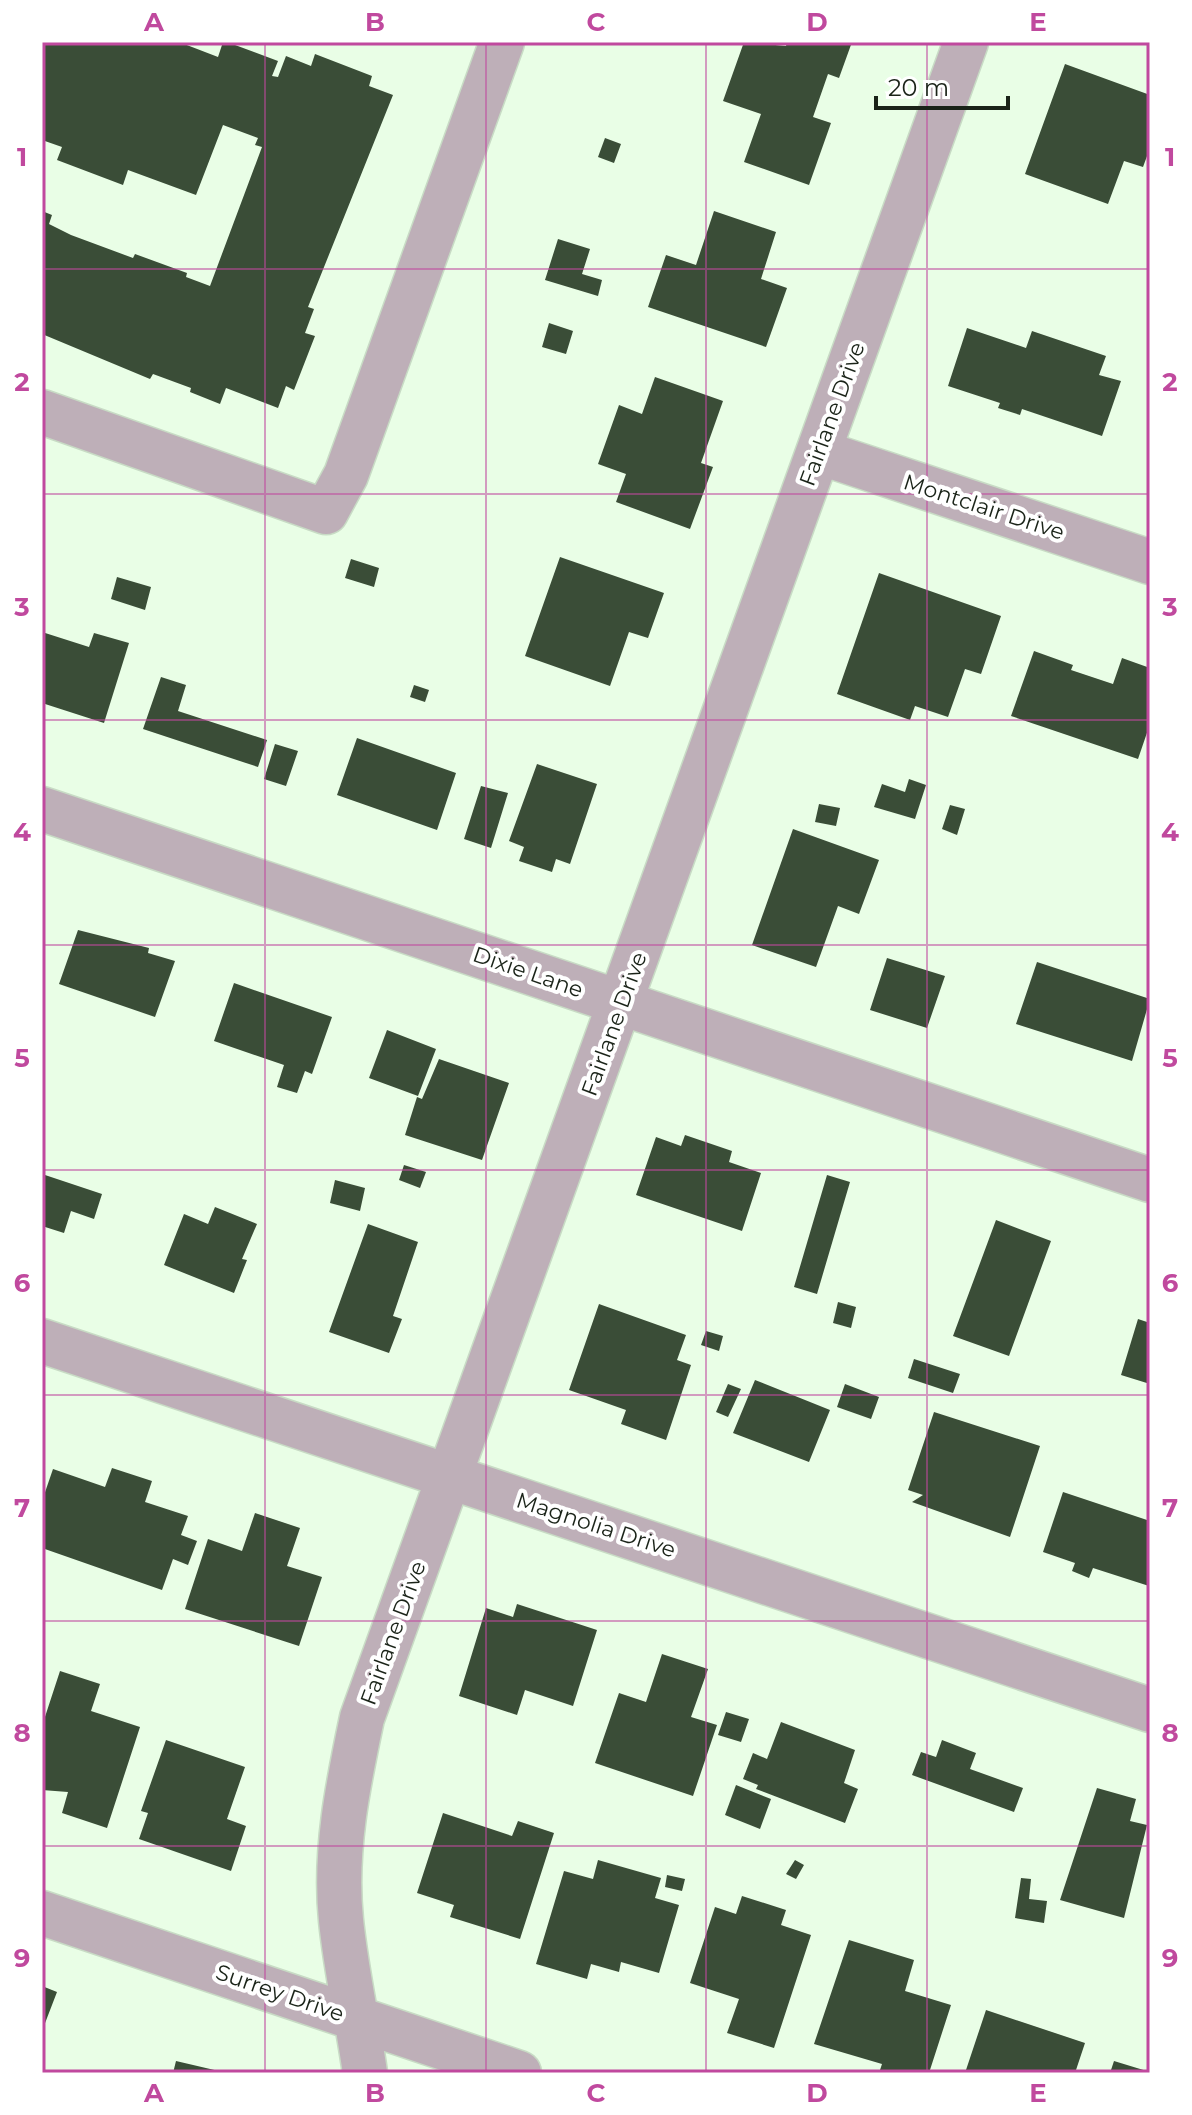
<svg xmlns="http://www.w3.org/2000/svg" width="1192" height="2115" font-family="Montserrat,sans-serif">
<rect width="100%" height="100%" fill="#e9fee6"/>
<path fill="#3a4d37" d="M42 42H179L218 57 223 42H227L278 61 272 76 278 77 286 56 311 66 315 54 372 76 369 86 393 95 308 307 314 309 305 333 315 336 294 390 286 386 278 408 226 388 220 404 190 392 191 388 153 374 150 379 42 334V211L52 215 49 224 71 235 133 258 135 254 187 273 186 277 210 286 262 147 255 145 258 138 223 125 196 195 128 170 123 185 57 160 62 147 42 140Z
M744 42 786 46 787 42H852L839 78 828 74 813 117 831 123 809 185 744 162 761 114 723 101Z
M1065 64 1150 95V148L1143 167 1124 161 1108 204 1025 174Z
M605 138 621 144 614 163 598 157Z
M714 211 776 232 761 279 787 288 766 347 648 307 666 255 696 265Z
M558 239 590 249 582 274 602 280 598 296 545 280Z
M549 323 573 331 566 354 542 347Z
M967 328 1026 348 1032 331 1106 356 1099 375 1121 381 1102 436 1022 409 1020 415 998 408 1000 403 948 386Z
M655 377 723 401 701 463 713 467 690 529 616 502 626 474 598 464 619 405 642 414Z
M560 557 664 593 648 638 629 632 610 686 525 656Z
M351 559 379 568 374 587 345 578Z
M879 573 1001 616 981 674 965 669 948 717 915 706 910 720 837 694Z
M117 577 151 587 145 610 111 599Z
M42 632 89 647 94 633 129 643 104 723 42 703Z
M1034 651 1073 665 1071 670 1113 684 1122 658 1150 668V724L1138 759 1011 716Z
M161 677 186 685 178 711 267 740 258 767 143 729Z
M414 685 429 690 425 702 410 697Z
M357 738 456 773 437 830 337 795Z
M275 744 298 751 286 786 264 779Z
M537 764 597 784 570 864 556 859 552 872 519 861 524 847 509 841Z
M909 779 926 785 915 819 874 807 882 784 905 792Z
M481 786 508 793 491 848 464 839Z
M819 804 840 808 836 826 815 822Z
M950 805 965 809 957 835 942 829Z
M793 829 879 860 859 914 838 906 816 967 752 945Z
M78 930 149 948 148 953 175 961 155 1017 59 984Z
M887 958 945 976 927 1028 870 1010Z
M1037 962 1150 999 1132 1061 1016 1024Z
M234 983 332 1017 312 1074 305 1071 297 1093 277 1087 284 1065 214 1041Z
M387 1030 436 1049 418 1096 369 1078Z
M439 1059 509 1083 482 1160 405 1135 417 1097 422 1099Z
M685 1135 732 1151 729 1162 761 1173 742 1231 636 1195 656 1137 681 1146Z
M404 1165 426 1172 420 1188 399 1180Z
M42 1174 102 1194 94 1219 71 1211 64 1233 42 1226Z
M827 1175 850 1182 817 1294 794 1287Z
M335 1180 365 1188 360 1211 330 1203Z
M215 1207 257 1224 242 1259 247 1260 234 1293 164 1265 184 1214 208 1224Z
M996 1220 1051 1241 1009 1356 953 1336Z
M368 1224 418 1242 393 1316 402 1319 389 1353 329 1332Z
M838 1302 856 1307 851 1328 833 1323Z
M599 1304 686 1335 677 1360 691 1365 666 1440 621 1424 626 1410 569 1390Z
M1138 1319 1150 1323V1384L1121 1375Z
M706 1331 723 1336 719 1351 701 1345Z
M914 1359 960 1374 953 1393 908 1378Z
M755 1380 830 1410 809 1462 733 1433Z
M728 1384 741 1389 728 1417 716 1412Z
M845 1384 879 1397 871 1419 837 1407Z
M934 1412 1040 1446 1010 1537 912 1502 923 1495 908 1490Z
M112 1468 152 1481 145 1502 188 1516 181 1535 197 1541 188 1565 173 1559 162 1590 42 1548V1501L53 1469 105 1487Z
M1063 1492 1150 1521 1149 1586 1093 1568 1089 1578 1072 1571 1075 1563 1043 1552Z
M255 1513 300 1528 287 1566 322 1577 299 1646 185 1609 208 1539 242 1551Z
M517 1604 597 1630 573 1706 525 1690 517 1715 459 1696 486 1608 513 1617Z
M662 1654 708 1669 691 1717 717 1725 693 1796 595 1763 619 1693 646 1702Z
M60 1671 100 1684 91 1711 140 1727 107 1828 62 1813 68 1792 42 1790V1726Z
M726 1712 749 1719 741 1742 718 1735Z
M781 1722 855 1750 844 1783 858 1789 845 1823 756 1789 758 1785 743 1779 753 1753 767 1759Z
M166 1740 245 1767 227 1819 246 1826 231 1871 139 1839 148 1813 141 1811Z
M942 1740 976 1753 970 1769 1023 1788 1014 1812 912 1775 921 1752 936 1757Z
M736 1785 771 1799 760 1829 725 1815Z
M1097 1788 1136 1799 1130 1821 1147 1825 1124 1918 1060 1900Z
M443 1813 512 1836 518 1821 554 1833 520 1939 450 1917 454 1905 417 1893Z
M598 1860 661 1878 655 1898 679 1905 659 1973 621 1962 619 1972 591 1964 587 1979 536 1964 564 1871 593 1879Z
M795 1860 804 1865 796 1879 786 1874Z
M667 1875 685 1879 682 1891 665 1887Z
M1021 1878 1031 1879 1029 1899 1047 1901 1044 1923 1015 1918Z
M742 1896 786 1910 781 1925 811 1935 774 2048 727 2033 739 1999 690 1983 715 1907 736 1914Z
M849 1940 914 1960 905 1991 951 2005 929 2073H879L882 2064 814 2044Z
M42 1986 57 1992 42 2031Z
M986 2010 1085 2043 1075 2073H965Z
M176 2061 223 2072V2073H173Z
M1114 2061 1150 2072V2073H1110Z"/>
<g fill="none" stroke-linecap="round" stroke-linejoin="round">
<defs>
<path id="minor" d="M42 412 326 512 346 475 502 42
M819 452 1150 562
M42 809 1150 1180
M42 1341 1150 1710
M42 1913 519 2073
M365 2073C358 2022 346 1971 341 1920 334 1852 348 1784 362 1718L966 42"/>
</defs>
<use href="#minor" stroke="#c8dbc5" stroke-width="47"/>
<use href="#minor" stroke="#beafb8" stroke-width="44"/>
</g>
<path fill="none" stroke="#c0499e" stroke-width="2" stroke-opacity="0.55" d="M265 42V2073M486 42V2073M706 42V2073M927 42V2073M42 269H1150M42 494H1150M42 720H1150M42 945H1150M42 1170H1150M42 1395H1150M42 1621H1150M42 1846H1150"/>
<g text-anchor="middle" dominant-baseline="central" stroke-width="8" stroke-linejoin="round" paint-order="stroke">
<g font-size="22" fill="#1a2318" stroke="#fff">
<text transform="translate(832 414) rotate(-70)">Fairlane Drive</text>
<text transform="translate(984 507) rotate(18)">Montclair Drive</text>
<text transform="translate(528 972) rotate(19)">Dixie Lane</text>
<text transform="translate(614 1024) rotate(-70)">Fairlane Drive</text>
<text transform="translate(596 1525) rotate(18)">Magnolia Drive</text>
<text transform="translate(393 1633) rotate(-70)">Fairlane Drive</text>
<text transform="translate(280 1993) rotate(19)">Surrey Drive</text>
</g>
</g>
<rect width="1192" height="2115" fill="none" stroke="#ffffff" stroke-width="88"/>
<path d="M876 96v12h132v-12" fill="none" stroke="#1a2318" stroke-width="4"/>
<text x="888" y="96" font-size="24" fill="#1a2318" stroke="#ffffff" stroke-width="6" paint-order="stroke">20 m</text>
<rect x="44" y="44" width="1104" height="2027" fill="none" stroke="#c0499e" stroke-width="3"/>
<g font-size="26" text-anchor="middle" font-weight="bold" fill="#c0499e">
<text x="154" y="31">A</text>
<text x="375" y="31">B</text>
<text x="596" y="31">C</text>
<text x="817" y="31">D</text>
<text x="1038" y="31">E</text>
<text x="22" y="166">1</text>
<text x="1170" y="166">1</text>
<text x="22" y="391">2</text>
<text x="1170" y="391">2</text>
<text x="22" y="616">3</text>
<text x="1170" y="616">3</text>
<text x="22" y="841">4</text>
<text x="1170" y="841">4</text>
<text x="22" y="1067">5</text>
<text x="1170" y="1067">5</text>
<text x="22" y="1292">6</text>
<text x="1170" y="1292">6</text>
<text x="22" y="1517">7</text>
<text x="1170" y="1517">7</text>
<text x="22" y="1742">8</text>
<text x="1170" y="1742">8</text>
<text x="22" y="1967">9</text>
<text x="1170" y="1967">9</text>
<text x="154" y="2102">A</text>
<text x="375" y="2102">B</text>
<text x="596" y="2102">C</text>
<text x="817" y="2102">D</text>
<text x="1038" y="2102">E</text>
</g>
</svg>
